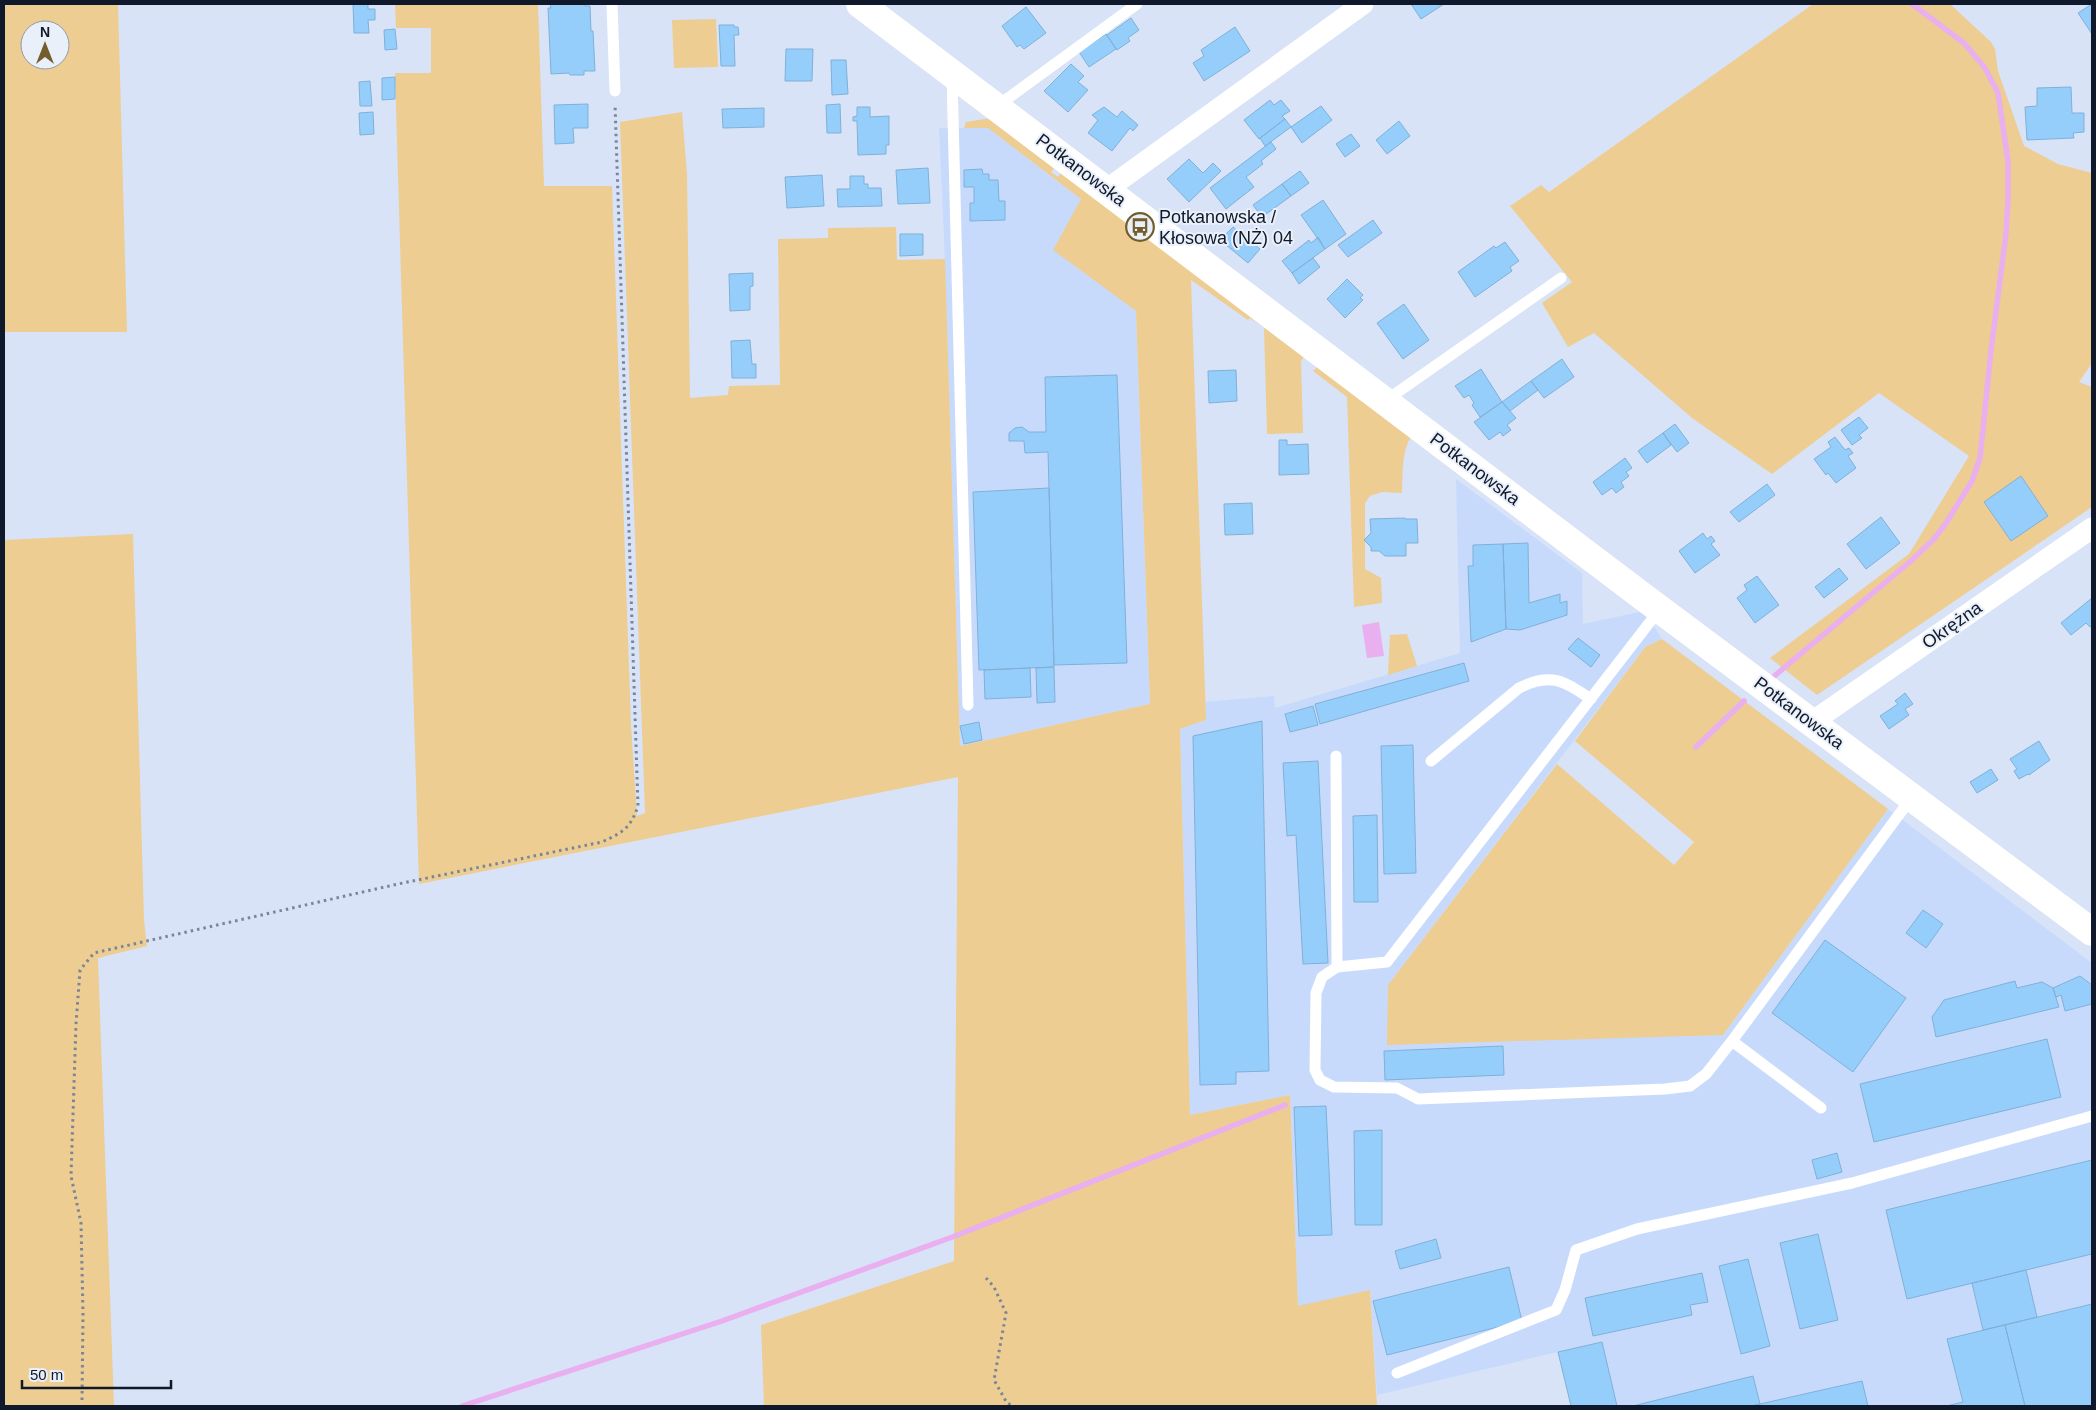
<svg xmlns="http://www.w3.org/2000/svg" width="2096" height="1410" font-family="Arial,sans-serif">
<rect width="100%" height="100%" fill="#d8e3f7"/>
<path fill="#c7dafc" d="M939 128H988L1081 199 1078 205 1136 311 1150 704 960 746 944 237Z
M1456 479 1582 573 1583 624 1644 611 1662 639 1645 647 1388 985 1723 1035 1888 809 2092 963V1406H1571L1558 1352 1377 1395 1370 1290 1298 1307 1290 1095 1190 1115 1180 729 1206 720 1204 702 1274 696 1275 708 1460 653Z"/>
<path fill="#edcd91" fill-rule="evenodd" d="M4 4H118L127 332H4ZM30 30H60V60H30Z
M395 4H538L544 186H612L631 725 637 816 645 813 620 122 682 112 687 174 690 398 728 395 729 386 780 385 778 239 828 238V228L896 227 897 260 945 259 960 746 1150 704 1136 311 1053 250 1081 199 988 128H964L966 122 991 118 1056 166 1051 172 1058 177 1063 170 1305 354 1301 362 1303 433 1267 434 1264 327 1250 318 1248 320 1191 280 1206 720 1180 729 1190 1115 1290 1095 1298 1306 1370 1290 1377 1406H764L761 1325 954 1261 958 777 419 884 395 73H431V28H396Z
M1813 4H1950L1991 42 1995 49 1998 71 2024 146 2058 164 2092 173V363L2079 382 2092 387V507L1817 695 1770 658 1909 554 1969 456 1879 393 1772 474 1692 418 1594 333 1568 347 1542 303 1572 282 1510 206 1541 185 1549 192Z
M716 19 718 67 674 68 672 20Z
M1321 364 1413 433C1401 451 1403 472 1402 493L1382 492 1370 496 1365 503V569L1381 578 1382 603 1354 607 1347 397 1313 371Z
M133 534 144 920 147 946 98 958 114 1406H4V540Z
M1407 634 1417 666 1388 675 1390 635Z
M1662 639 1888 809 1723 1035 1387 1045 1388 985 1557 764 1674 865 1694 842 1575 741 1645 647Z"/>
<path fill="#e9afef" d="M1379 622 1384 656 1367 658 1362 625Z"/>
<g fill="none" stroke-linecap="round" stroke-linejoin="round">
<path stroke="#e9afef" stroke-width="5.5" d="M1772 678 1912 560 1934 539 1946 523 1972 481 1980 458 1991 350 2006 234 2008 200V161L1998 93 1985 68 1964 43 1912 4
M1696 747 1744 701
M462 1406 722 1321 955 1236 1285 1105"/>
</g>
<path fill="#96cefb" stroke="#80b0d7" d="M353 4H368V9H375V20H368L369 33H354Z
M550 4H585V6H590L591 31H593L595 71H584V75H570L569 73 551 74 548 8H551Z
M1411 4H1444L1421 19Z
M2092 4V34L2078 13Z
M1026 7 1046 33 1024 49 1020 45 1017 47 1002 26Z
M1131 18 1139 30 1128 38 1130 41 1117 50 1107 35Z
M719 25H734V27H738L739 35H734L735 66H721Z
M1235 27 1250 51 1204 81 1193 63 1204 56 1201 50Z
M395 29 397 49 385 50 384 30Z
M1106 34 1116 49 1089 67 1079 52Z
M786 49H813L812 81H785Z
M831 60H846L848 94 832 95Z
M1071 64 1084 76 1078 82 1088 90 1068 112 1044 91Z
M395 77V99L382 100V78Z
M370 81 372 106H360L359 82Z
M2071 87 2072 113H2084V132L2073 133 2074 138 2027 140 2025 107 2037 106V88Z
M1270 100 1274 105 1281 100 1290 111 1282 116 1285 119 1259 139 1244 120Z
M588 104V128H573L574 143 555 144 554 105Z
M840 104 841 133H827L826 105Z
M1321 106 1332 120 1302 143 1291 127Z
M857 107H870V117L889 116V145H886V154L858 155 857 121H853V117L857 116Z
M1104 107 1117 117 1122 111 1138 125 1133 131 1130 128 1112 151 1088 133 1098 120 1092 115Z
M764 108V127L723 128 722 109Z
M373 112 374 134 360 135 359 113Z
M1285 119 1291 127 1265 146 1260 138Z
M1399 121 1410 136 1387 154 1376 140Z
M1351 134 1360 146 1345 157 1336 144Z
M1271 142 1276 149 1261 161 1263 164 1246 177 1254 187 1226 209 1210 188Z
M1189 159 1203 173 1213 163 1221 171 1189 202 1167 179Z
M928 168 930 203 898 204 896 170Z
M982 169 983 174H989V180H998L999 201H1005V220L970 221V203H974V187H964V170Z
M1300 171 1309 183 1291 196 1282 184Z
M822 175 824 206 787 208 785 177Z
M850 176H864V184H868V188H881L882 206 838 207 837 189H850Z
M1282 184 1291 196 1262 217 1253 205Z
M1323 200 1346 234 1325 249 1301 215Z
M1373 220 1382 233 1348 257 1338 245Z
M1233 227 1260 249 1248 263 1220 240Z
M900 234H923V255L900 256Z
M1318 237 1325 249 1292 273 1282 261 1309 240 1311 243Z
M1505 242 1519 261 1510 267 1512 271 1475 297 1458 272 1494 246 1496 248Z
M1313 258 1320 267 1299 284 1292 273Z
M753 273V286L750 287V310L730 311 729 274Z
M1347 279 1363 295 1360 298 1363 300 1345 318 1327 299Z
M1404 304 1429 340 1403 359 1377 323Z
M750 340 752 364H756V378H732L731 341Z
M1562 359 1574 377 1544 398 1531 381Z
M1481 369 1502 402 1480 417 1472 405 1474 403 1469 395 1464 398 1455 386Z
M1236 370 1237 401 1209 403 1208 371Z
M1117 375 1127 663 1054 665 1048 452 1025 453 1024 441H1009V433L1015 428 1022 427 1029 432H1046L1045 377Z
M1531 381 1538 390 1510 411 1502 402Z
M1502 402 1516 418 1507 425 1511 430 1503 436 1500 432 1489 440 1474 422Z
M1859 417 1868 428 1859 435 1862 438 1852 445 1841 430Z
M1675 424 1689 443 1677 452 1663 433Z
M1663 433 1671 445 1647 463 1638 451Z
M1835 437 1845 450 1849 448 1853 453 1848 456 1856 468 1836 483 1828 473 1826 475 1814 459 1831 447 1828 442Z
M1279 440H1287V445L1308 444 1309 474 1279 475Z
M1625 458 1632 468 1626 472 1629 476 1621 482 1624 487 1616 493 1612 488 1602 495 1593 482Z
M2021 476 2048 516 2011 541 1984 502Z
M1767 484 1775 495 1739 522 1730 512Z
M1049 488 1054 667 979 670 973 492Z
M1252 503 1253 534 1225 535 1224 504Z
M1881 517 1900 543 1866 569 1847 544Z
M1405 518V519H1417L1418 543H1406V556H1385L1379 551H1371V547L1364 540 1371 533 1370 519Z
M1703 533 1707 539 1711 536 1715 541 1711 544 1720 555 1695 573 1679 551Z
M1528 543 1529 603 1560 594V603L1567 601V615L1520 630 1506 629 1503 544Z
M1503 544 1506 629 1471 642 1468 566H1473V545Z
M1839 568 1848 579 1824 598 1815 587Z
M1757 576 1779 605 1755 623 1737 598 1747 590 1744 585Z
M2092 598V626L2090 627 2086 623 2071 635 2061 623Z
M1578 638 1600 655 1591 667 1568 649Z
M1464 663 1469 681 1320 724 1315 704Z
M1054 667 1055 702 1037 703 1036 668Z
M1030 668 1031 697 985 699 984 670Z
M1905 693 1913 704 1905 709 1909 715 1889 729 1880 716 1898 704 1895 701Z
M1313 706 1318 725 1290 732 1285 714Z
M1262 721 1269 1071 1236 1072V1084L1200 1085 1193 736Z
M979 722 982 740 964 744 960 726Z
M2039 741 2050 760 2029 775 2028 774 2019 779 2014 771 2017 769 2010 759Z
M1413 745 1416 873 1384 874 1381 746Z
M1318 761 1328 963 1303 964 1296 835 1287 836 1283 763Z
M1991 769 1998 780 1977 793 1970 782Z
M1377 815 1378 902H1354L1353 816Z
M1923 910 1943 924 1926 948 1906 933Z
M1825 940 1906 998 1853 1072 1772 1013Z
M2080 976 2092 985V1004L2065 1011 2061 995 2056 997 2053 988Z
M2015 981 2017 988 2042 982 2053 988 2059 1007 1936 1037 1932 1017 1944 1000Z
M2047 1039 2061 1097 1874 1142 1860 1084Z
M1503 1046 1504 1075 1385 1080 1384 1051Z
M1326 1106 1332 1235 1299 1236 1294 1107Z
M1382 1130V1225H1355L1354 1131Z
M1837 1153 1842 1172 1817 1179 1812 1160Z
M2092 1160V1254L1907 1299 1886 1210Z
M1818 1234 1838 1320 1800 1329 1780 1243Z
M1436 1239 1441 1258 1400 1269 1395 1251Z
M1748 1259 1770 1346 1741 1354 1719 1266Z
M1509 1267 1522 1321 1387 1355 1373 1301Z
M2026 1270 2037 1317 1983 1330 1972 1283Z
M1702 1273 1708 1302 1690 1305 1692 1315 1593 1336 1585 1298Z
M2092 1304V1406H2025L2005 1325Z
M2005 1325 2025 1406H1946L1963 1402 1947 1339Z
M1602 1342 1617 1406H1571L1558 1352Z
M1753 1376 1760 1404 1751 1406H1633Z
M1862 1381 1868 1406H1751L1760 1404Z"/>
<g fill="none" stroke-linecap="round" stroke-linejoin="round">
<path stroke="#7b8598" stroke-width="3" stroke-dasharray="2.5 4" stroke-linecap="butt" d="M986 1278 994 1287 1006 1313 994 1380 1007 1403 1013 1406
M82 1400 83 1314 81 1223 71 1176 76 1024 80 970 94 953 398 884 602 842C623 832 630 829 638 806L615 104"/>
<path stroke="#fff" stroke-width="11" d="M612 4 615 91
M952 77 968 705
M996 107 1137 4
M1385 401 1561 278
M1660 609 1387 962 1337 967 1322 977 1316 993 1315 1070 1320 1080 1334 1087 1397 1088 1418 1099 1665 1089 1690 1086 1706 1074 1732 1041
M1336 756 1337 967
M1431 761 1519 688C1551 672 1564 681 1591 699
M1821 1108 1732 1041 1912 797
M1397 1373 1556 1310 1565 1290 1576 1250 1637 1229 1852 1183 2092 1116"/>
<path stroke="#fff" stroke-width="21" d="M1106 190 1363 4
M1812 722 2092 528"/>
<path stroke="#fff" stroke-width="28" d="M860 4 1646 599 2092 932"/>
</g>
<defs>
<symbol id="bus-ring" viewBox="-11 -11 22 22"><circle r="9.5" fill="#eaf0fa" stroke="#745d2d" stroke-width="1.5"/><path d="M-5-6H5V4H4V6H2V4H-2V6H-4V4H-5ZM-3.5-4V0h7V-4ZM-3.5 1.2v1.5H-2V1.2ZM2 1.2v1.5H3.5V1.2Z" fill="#745d2d"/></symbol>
</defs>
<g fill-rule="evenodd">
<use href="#bus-ring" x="1124" y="211" width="32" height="32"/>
</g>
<g text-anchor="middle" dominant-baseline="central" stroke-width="4" stroke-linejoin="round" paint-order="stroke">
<g font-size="18" fill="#10192b" stroke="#eaf0fa">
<text transform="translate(1081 170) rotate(37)">Potkanowska</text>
<text transform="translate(1475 469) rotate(37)">Potkanowska</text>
<text transform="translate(1952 625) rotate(-35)">Okrężna</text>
<text transform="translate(1799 713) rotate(37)">Potkanowska</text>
</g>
<g font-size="18" fill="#10192b" stroke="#eaf0fa" text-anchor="start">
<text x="1159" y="217">Potkanowska /<tspan x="1159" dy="21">Kłosowa (NŻ) 04</tspan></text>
</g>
</g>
<rect width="2096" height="1410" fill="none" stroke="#10192b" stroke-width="10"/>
<g transform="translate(45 45)"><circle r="24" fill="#eaf0fa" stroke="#939aa7"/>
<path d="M0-4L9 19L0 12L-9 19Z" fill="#745d2d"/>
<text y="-8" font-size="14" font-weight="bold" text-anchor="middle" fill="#10192b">N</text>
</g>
<path d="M22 1380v8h149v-8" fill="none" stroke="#10192b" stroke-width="2.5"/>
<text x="30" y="1380" font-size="15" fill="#10192b" stroke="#eaf0fa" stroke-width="4" paint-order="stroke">50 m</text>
</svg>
